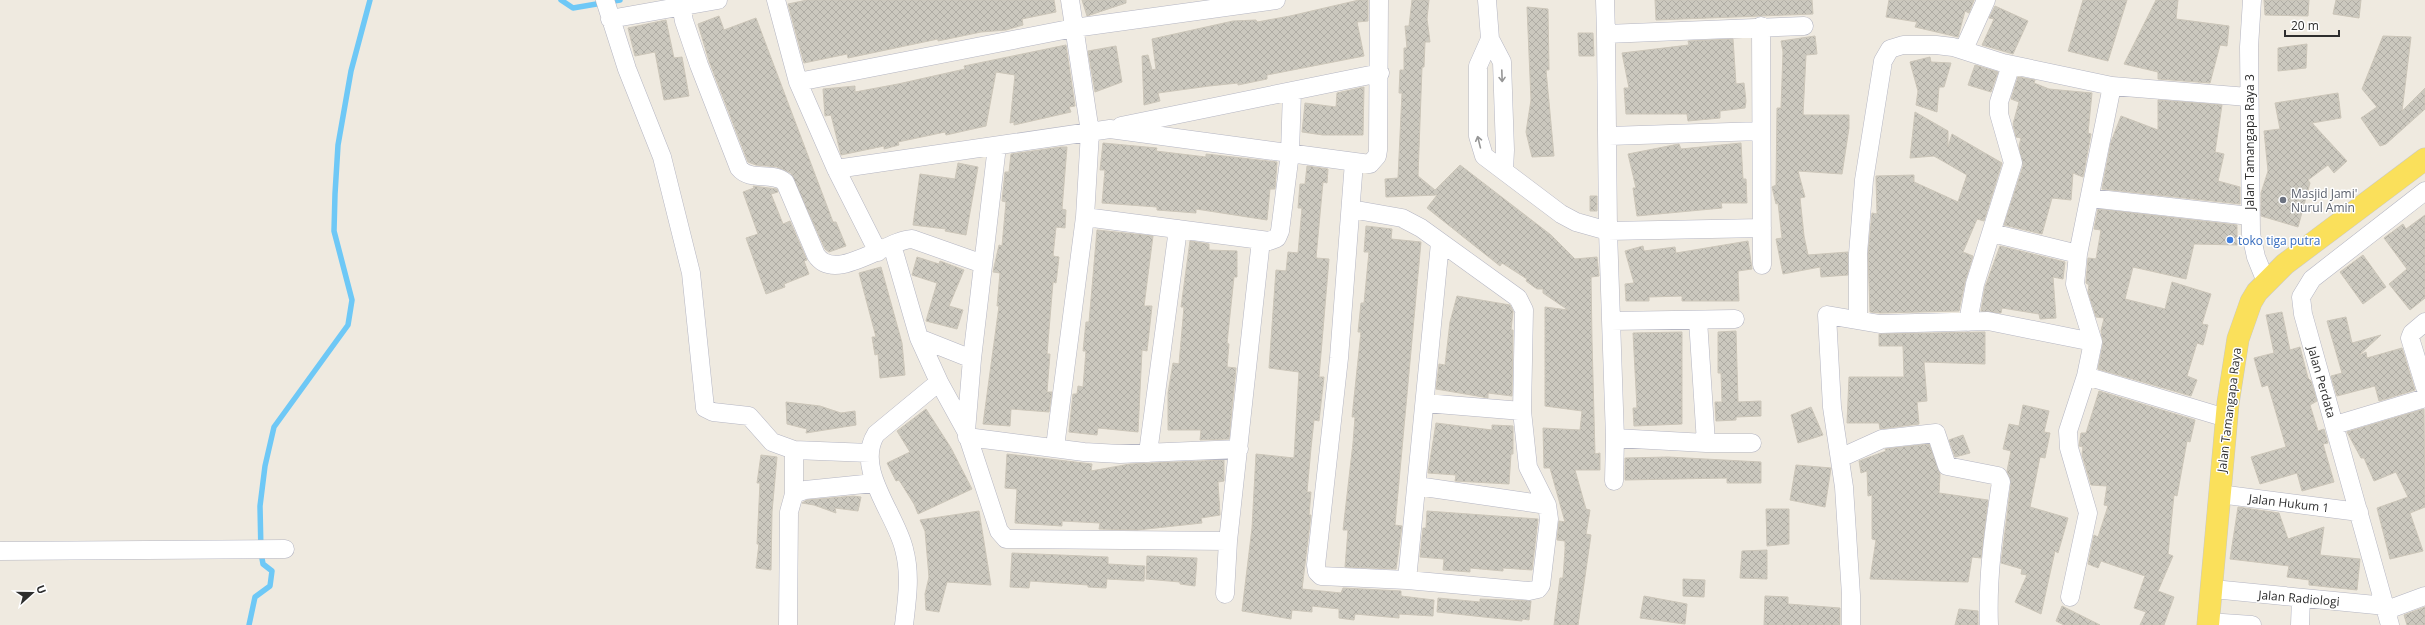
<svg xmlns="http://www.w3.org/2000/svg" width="2425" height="625" font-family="'Open Sans',sans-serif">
<defs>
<pattern id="building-cross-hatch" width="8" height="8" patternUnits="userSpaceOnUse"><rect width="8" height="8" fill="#cbc8be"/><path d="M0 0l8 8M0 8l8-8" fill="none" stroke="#afaca4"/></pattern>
</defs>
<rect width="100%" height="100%" fill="#efeae0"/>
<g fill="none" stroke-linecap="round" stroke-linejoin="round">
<path stroke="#6ec8f6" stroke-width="5.5" d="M561 0 573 8 620 0
M249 625 255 597 270 586 272 571 263 564 261 553 260 506 265 466 274 427 348 325 352 300 334 231 335 194 338 145 351 71 370 0"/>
</g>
<path fill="url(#building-cross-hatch)" stroke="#ccc6b9" d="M807 0H1054L1056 12 1022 19 1023 25 1006 30 981 32 938 41V39L848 58 847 54 804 63 788 4Z
M1082 0H1126V3L1087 16Z
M1359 0H1368V21L1357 22 1364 56 1267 75V79L1238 85V83L1209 86 1158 93 1160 101 1144 105 1142 56 1148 55 1152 70 1156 69 1152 39 1233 21 1256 20 1257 22 1290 16Z
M1412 0H1429L1427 19 1430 42H1425L1424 67H1422L1418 176 1435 190 1460 165 1551 235 1575 259 1597 257 1599 276 1591 277 1592 340 1595 454 1600 453V470H1575L1586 509 1590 510 1586 534 1591 535 1578 625H1554L1560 578H1563L1565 550V541L1557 540 1559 521 1565 522 1550 468H1544L1543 428 1580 430 1582 411 1545 406V307L1568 310 1543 293V289H1537L1526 281 1527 279 1502 263 1500 266 1427 208 1437 195 1386 197 1385 179 1398 178 1402 93H1399L1400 70H1404V48H1407L1405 26H1409Z
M1655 0H1812L1813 14 1656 20Z
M1889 0H1974L1969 13 1965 11 1958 37 1915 27 1917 22 1886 17Z
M2083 0H2127L2108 61 2068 51Z
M2156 0H2178L2176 19 2229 26 2227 46 2220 45 2210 83 2158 79V72L2124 64Z
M2264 0H2309L2308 16 2265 15Z
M2336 0H2361L2359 18 2333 14Z
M1995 6 2028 21 2013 54 1982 45 1994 19 1989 18Z
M1527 7 1548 9 1549 70H1546L1554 156 1532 157 1526 132 1531 100Z
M719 16 724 30 756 18 833 222H836L846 246 829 252 825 249 791 173 777 167 756 165 748 162 709 61 698 24Z
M666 20 674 58 682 57 689 96 664 100 655 52 635 56 628 28Z
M1578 33H1593L1594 56H1579Z
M1815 36 1817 54 1806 55 1803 115H1849V128L1842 174 1798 171 1805 197 1800 198 1804 236 1808 255 1848 252V275L1821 277 1820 267 1783 274 1776 239 1782 238 1778 203 1776 204 1772 187 1776 185 1777 108H1781L1783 52 1781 41Z
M2383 36 2411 37 2402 111 2425 88V109L2386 144 2380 146 2361 118 2377 107 2362 89Z
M1733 39 1736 84 1744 83 1746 101 1745 108 1720 111V118L1688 121 1687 114H1626L1624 88H1629L1622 53 1689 45 1688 41Z
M2307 44 2306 68 2278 71V48Z
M1066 45 1075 106 1069 107 1071 112 1014 125V122L1010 123 1015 75 996 72 986 126 946 135 945 132 898 142 899 145 884 149V146L841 155 831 115 825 116 823 89 855 86V92L898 84 965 69 964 66Z
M1116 46 1122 82 1095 92 1088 51Z
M1930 57 1931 62 1951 63 1944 87H1939L1937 112 1916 105 1918 91 1910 62Z
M1975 65 1998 72 1991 92 1968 85Z
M2018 77 2035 80 2034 83 2049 89 2092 93 2088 133 2091 134 2083 177 2073 173 2071 200 2052 198 2042 234 2004 225 2023 166 2019 146 2021 138 2016 137 2013 124 2019 102 2011 99Z
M1364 87 1363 135H1323L1302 132 1305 103 1336 107 1337 93Z
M2338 93 2341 118 2312 123 2347 161 2334 173 2328 165 2308 180 2310 183 2298 227 2261 216V193L2268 171 2264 131 2280 129 2275 103Z
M2158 100 2222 105 2215 152 2224 154 2218 181 2240 187V204L2102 189 2111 142 2121 116 2158 130Z
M1915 112 1948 131V147L1952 134 2002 163 1984 221 1977 219 1963 252 1973 256 1965 282 1959 311 1881 313 1870 312 1868 254 1872 213 1877 214 1876 176 1914 175V182L1958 202 1967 175 1934 156 1910 158Z
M1103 143 1157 148 1156 151 1206 157V154L1277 162 1275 189H1270L1267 220 1196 209V213L1157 210V207L1102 203 1105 170H1100Z
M1741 143 1743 179H1746L1747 203H1721L1722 208 1637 216 1633 188H1636L1628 154 1679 144 1681 149Z
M1061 147H1067L1062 209 1066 210 1065 228 1056 227 1053 256 1059 257 1056 283 1053 282 1047 354H1050L1047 392H1052L1049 412 1011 409 1010 426 983 424 999 306H997L1000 273 993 272 999 245 1002 246 1006 202 1002 201 1005 172H1009L1011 154Z
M958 163 978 167 966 235 945 231 946 229 913 225 920 174 955 179Z
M1307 166 1328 169 1327 183 1323 182 1316 258 1329 259 1319 377H1324L1319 421 1314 420 1311 448 1307 492H1311L1309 515H1311L1302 589 1341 593 1343 588 1401 591V596L1434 600 1433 616 1399 614V618L1355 614 1354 620 1339 618V609L1312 606V612L1292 610 1291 619 1242 611 1252 528 1256 454 1294 458 1299 372 1269 368 1276 270 1286 271 1288 252 1298 253 1302 208H1298L1300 184H1305Z
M753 186 777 189 778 192 771 194 783 224 790 221 807 260 804 261 809 274 784 284 785 287 766 294 746 238 758 234 743 192 754 188Z
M1590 196H1597V211H1590Z
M2098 209 2237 225V245L2194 244 2186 279 2133 267 2125 299 2165 309 2172 282 2211 294 2202 324 2208 325 2203 345 2197 343 2187 376 2197 380 2191 396 2098 369 2103 344 2101 331 2104 318 2096 317 2088 292 2089 285 2086 283 2088 258 2096 259 2101 230 2094 229Z
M2425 215V298L2410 310 2389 284 2407 269 2384 238 2403 224 2406 229Z
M1366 226 1392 229 1391 239 1421 242 1395 525 1402 526 1396 569 1345 567 1348 530H1343L1353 443 1355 417H1352L1361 332H1358L1361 303H1364L1369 252H1364Z
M1097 230 1153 236 1144 306H1152L1147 351 1142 350 1138 432 1098 428 1097 435 1069 432 1073 394H1077L1078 386 1083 387 1086 351H1083L1086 322H1089Z
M1190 241 1209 244V250L1237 251V277H1234L1227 343 1229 344 1227 367 1236 368 1229 439 1200 440 1201 430H1168V393L1173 363 1179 364 1184 307H1181Z
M1748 241 1752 269 1738 271 1739 301H1682V296L1649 297V301H1626L1625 284 1634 283 1625 251 1643 246 1644 251 1675 247 1676 253Z
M2000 246 2065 262 2063 279 2053 277 2056 318 2040 319 2039 314 2002 308 2001 313 1981 311 1985 287Z
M2363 255 2386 287 2363 304 2340 272Z
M917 257 939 264 940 261 964 270 949 306 963 310 957 329 926 321 937 283 912 275Z
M881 267 902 343 905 375 880 378 878 354 875 355 872 337H876L859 273Z
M1457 296 1510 305 1513 311 1511 330H1513L1512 396 1488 393V398L1483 397 1436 389 1439 364 1445 365 1450 322Z
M2282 312 2290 350 2300 347 2308 378 2311 381 2317 401 2310 405 2318 431 2324 429 2328 443 2323 444 2334 482 2302 491 2297 473 2260 484 2251 457 2286 447 2268 385 2262 387 2254 358 2274 353 2266 315Z
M2346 317 2352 343 2381 335 2358 356 2366 352 2367 358 2402 348 2415 390 2379 401 2375 386 2337 396 2331 376 2342 373 2327 321Z
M1736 331 1738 402 1761 401V416L1736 417V420L1716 421 1715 402H1722L1721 373H1718V332Z
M1682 332V424L1634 426 1633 408H1637L1633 333Z
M1985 332V364L1924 362 1927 401 1917 402 1919 424 1880 429 1879 423H1847L1849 377H1904L1903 346H1879V334Z
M2099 391 2195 420 2190 442 2187 441 2177 496 2174 495 2168 554 2173 556 2158 591 2174 597 2164 625H2140L2146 612 2134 608 2145 576 2101 561 2098 568 2088 564 2094 535 2098 537 2108 506 2104 505 2107 486 2091 485 2082 455 2083 447 2079 446 2081 433H2086Z
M786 402 820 406 841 413 855 411 856 425 806 433 807 429 787 424Z
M2023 405 2049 411 2044 432 2050 433 2045 458 2040 457 2030 507 2068 518 2058 553 2055 551 2041 614 2015 602 2027 575 2021 574 2022 569 2001 563 2011 484 2007 471 2011 451 2003 449 2009 424 2019 426Z
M1811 407 1823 435 1798 443 1791 415Z
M926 409 951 448 972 489 918 514 914 504 899 480 896 481 887 463 910 452 897 431Z
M2424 409 2425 507 2410 513 2423 551 2390 559 2377 508 2408 497 2396 472 2374 481 2364 458H2361L2347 432Z
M1436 423 1492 430V425L1513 426V454H1511L1509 484 1455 481 1456 475 1428 473Z
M1963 435 1970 453 1955 457 1949 440Z
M1929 444 1940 474 1939 493 1988 500 1981 558 1972 557 1968 582 1870 579 1876 540 1872 539V495L1868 496 1867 471 1861 473 1859 461 1886 451 1885 449Z
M1007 454 1092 464 1091 471 1130 464 1224 460V481L1218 482 1220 515 1201 518 1202 523 1137 530 1099 529 1100 523 1062 521V526L1015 523 1017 489 1005 488Z
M761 455 777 457 772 512 771 570 756 568 759 544H757L760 483H757Z
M1668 457 1761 462V483H1727V478L1625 480V458Z
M1796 465 1831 468 1825 507 1790 500Z
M853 496 861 497 858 511 835 508 836 513 814 505 802 503 807 500Z
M2238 507 2279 513 2288 539 2324 527 2320 555 2360 559 2357 590 2309 585V580L2287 577 2289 566 2230 559Z
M1766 509H1789V544L1767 546Z
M979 511 991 585 947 582 939 612 926 610 925 594 929 577 925 531 920 520Z
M1427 511 1538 519 1532 570 1503 568V571L1470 568V572L1443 570 1444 559 1420 557 1423 528H1426Z
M1767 550V579L1740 578 1742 551Z
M1012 553 1108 557V564L1145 566 1144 581 1107 579 1106 588 1088 587V585L1030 581 1029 588 1010 587Z
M1147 556 1197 558 1195 586 1180 584V582L1146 579Z
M1683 579 1705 580 1704 597 1683 596Z
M1644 596 1687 604 1685 624 1640 618Z
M1765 596 1788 597V604L1840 608V625H1764Z
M1438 598 1480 602V599L1531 601 1529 620 1522 619V621L1437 612Z
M2062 606 2100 625H2064L2056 621Z
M2425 607V625H2407L2404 615Z
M1959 609 1978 611V625H1955Z"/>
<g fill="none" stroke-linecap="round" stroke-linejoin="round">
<defs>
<path id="minor" d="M605 0 627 69 662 157 691 273 705 408 713 412 749 416 772 442 794 450 870 453
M680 0 684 21 699 65 739 168C750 182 772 171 785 182L816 255C835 284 887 240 912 239L983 264
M776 0 798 82 836 169 878 252
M1487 0 1490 39 1502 62 1505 150 1504 170
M1605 0 1606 34
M2252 0 2249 47 2251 234 2256 257 2266 282
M610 19 718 0
M1761 26 1762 265
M1490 39 1478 66V136L1484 156 1561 214 1576 222 1608 231 1615 438 1706 443H1752
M1964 49 1986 0
M798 82 1074 28 1276 0
M2112 86 2248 97
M1121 126 1380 73
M1609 136 1761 131
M997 146 972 359 966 431 999 531 1006 539 1228 541
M1354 162 1339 358 1316 565 1317 572 1321 576 1407 580 1440 243
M836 169 1110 129 1370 164 1377 156 1378 150 1379 0
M2090 198 2250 216
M1351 209 1402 218 1421 228 1518 298 1524 310 1522 411 1528 467 1547 505 1549 519 1541 585 1538 589 1529 591 1407 580
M1085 217 1269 241 1277 238 1280 231 1290 153 1292 91
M1762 228 1608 231 1606 34 1804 26
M1992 233 2078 254
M892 245 919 338 939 382 966 431
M1858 319V254L1864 180 1883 61 1890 49 1903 45H1936L1953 47 2003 63 2112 86 2078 254 2075 284 2093 342 2086 376 2068 431 2069 448 2088 513 2070 597
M1698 320 1706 443
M1611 321 1735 319
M1968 322 1975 284 2013 163 1999 114V102L2011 65
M2425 322 2412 333 2410 338 2425 387
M919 338 972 359
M2086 376 2226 418
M1425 403 1522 411
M2335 425 2425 398
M967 437 1084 452 1120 454 1239 449
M1055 447 1085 217 1090 132 1070 0
M794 450V494
M1148 453 1178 229
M1840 458 1882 439 1936 433 1947 466 1998 476 2001 482C1994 530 1987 576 1989 625
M1614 481 1615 438
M1417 486 1547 505
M2219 494 2359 512
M0 551 285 549
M2213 589 2386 606
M1225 594 1228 541 1261 240
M2387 610 2425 596
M2208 622 2252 625
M788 625 789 512 794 494 805 490 874 483
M904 625C907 600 911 574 904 549 896 514 854 469 876 434L939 382
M1851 625V595L1844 487 1832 407 1827 315 1880 324 1988 321 2093 342
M2300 625 2301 598
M2390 625 2303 314 2301 297 2312 279 2425 191"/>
<path id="primary" d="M2208 625 2228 403 2238 339 2251 302 2257 292 2285 264 2425 159"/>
</defs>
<use href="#minor" stroke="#b4b5c2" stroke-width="19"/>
<use href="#primary" stroke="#c9c9c9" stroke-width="23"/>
<use href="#minor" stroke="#fff" stroke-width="18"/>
<use href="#primary" stroke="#fae05b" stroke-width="22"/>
</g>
<defs><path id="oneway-shaft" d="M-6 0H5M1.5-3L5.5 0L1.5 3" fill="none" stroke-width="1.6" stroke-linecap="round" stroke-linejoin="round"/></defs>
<g stroke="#969696">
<use href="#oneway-shaft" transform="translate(1502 76) rotate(88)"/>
<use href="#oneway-shaft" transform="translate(1479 142) rotate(-104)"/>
</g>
<circle fill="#6b7280" stroke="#fff" stroke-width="1.5" cx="2283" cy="200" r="4"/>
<circle fill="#3f7fe0" stroke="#fff" stroke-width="1.5" cx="2230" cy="240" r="4"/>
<g text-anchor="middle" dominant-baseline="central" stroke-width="3" stroke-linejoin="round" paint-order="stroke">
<g font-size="12" fill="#2e2e2e" stroke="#fff">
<text transform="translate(2249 142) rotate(-90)">Jalan Tamangapa Raya 3</text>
<text transform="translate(2322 382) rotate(74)">Jalan Perdata</text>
<text transform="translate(2229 410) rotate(-83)">Jalan Tamangapa Raya</text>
<text transform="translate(2289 503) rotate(7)">Jalan Hukum 1</text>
<text transform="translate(2299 598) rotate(5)">Jalan Radiologi</text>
</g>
<g font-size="12" fill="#5b616d" stroke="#fff" text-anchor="start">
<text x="2291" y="193">Masjid Jami'<tspan x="2291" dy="14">Nurul Amin</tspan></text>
</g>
<g font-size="12" fill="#366cbe" stroke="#fff" text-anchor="start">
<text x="2238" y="240">toko tiga putra</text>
</g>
</g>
<g transform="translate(32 593) rotate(69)" stroke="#ffffff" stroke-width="3" paint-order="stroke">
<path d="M0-3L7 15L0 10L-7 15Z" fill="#2e2e2e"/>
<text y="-6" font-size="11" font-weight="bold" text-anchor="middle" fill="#2e2e2e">U</text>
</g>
<path d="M2285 30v6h54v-6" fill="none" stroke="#2e2e2e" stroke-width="2"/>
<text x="2291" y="30" font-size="12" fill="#2e2e2e" stroke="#ffffff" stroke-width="3" paint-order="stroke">20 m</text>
</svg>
